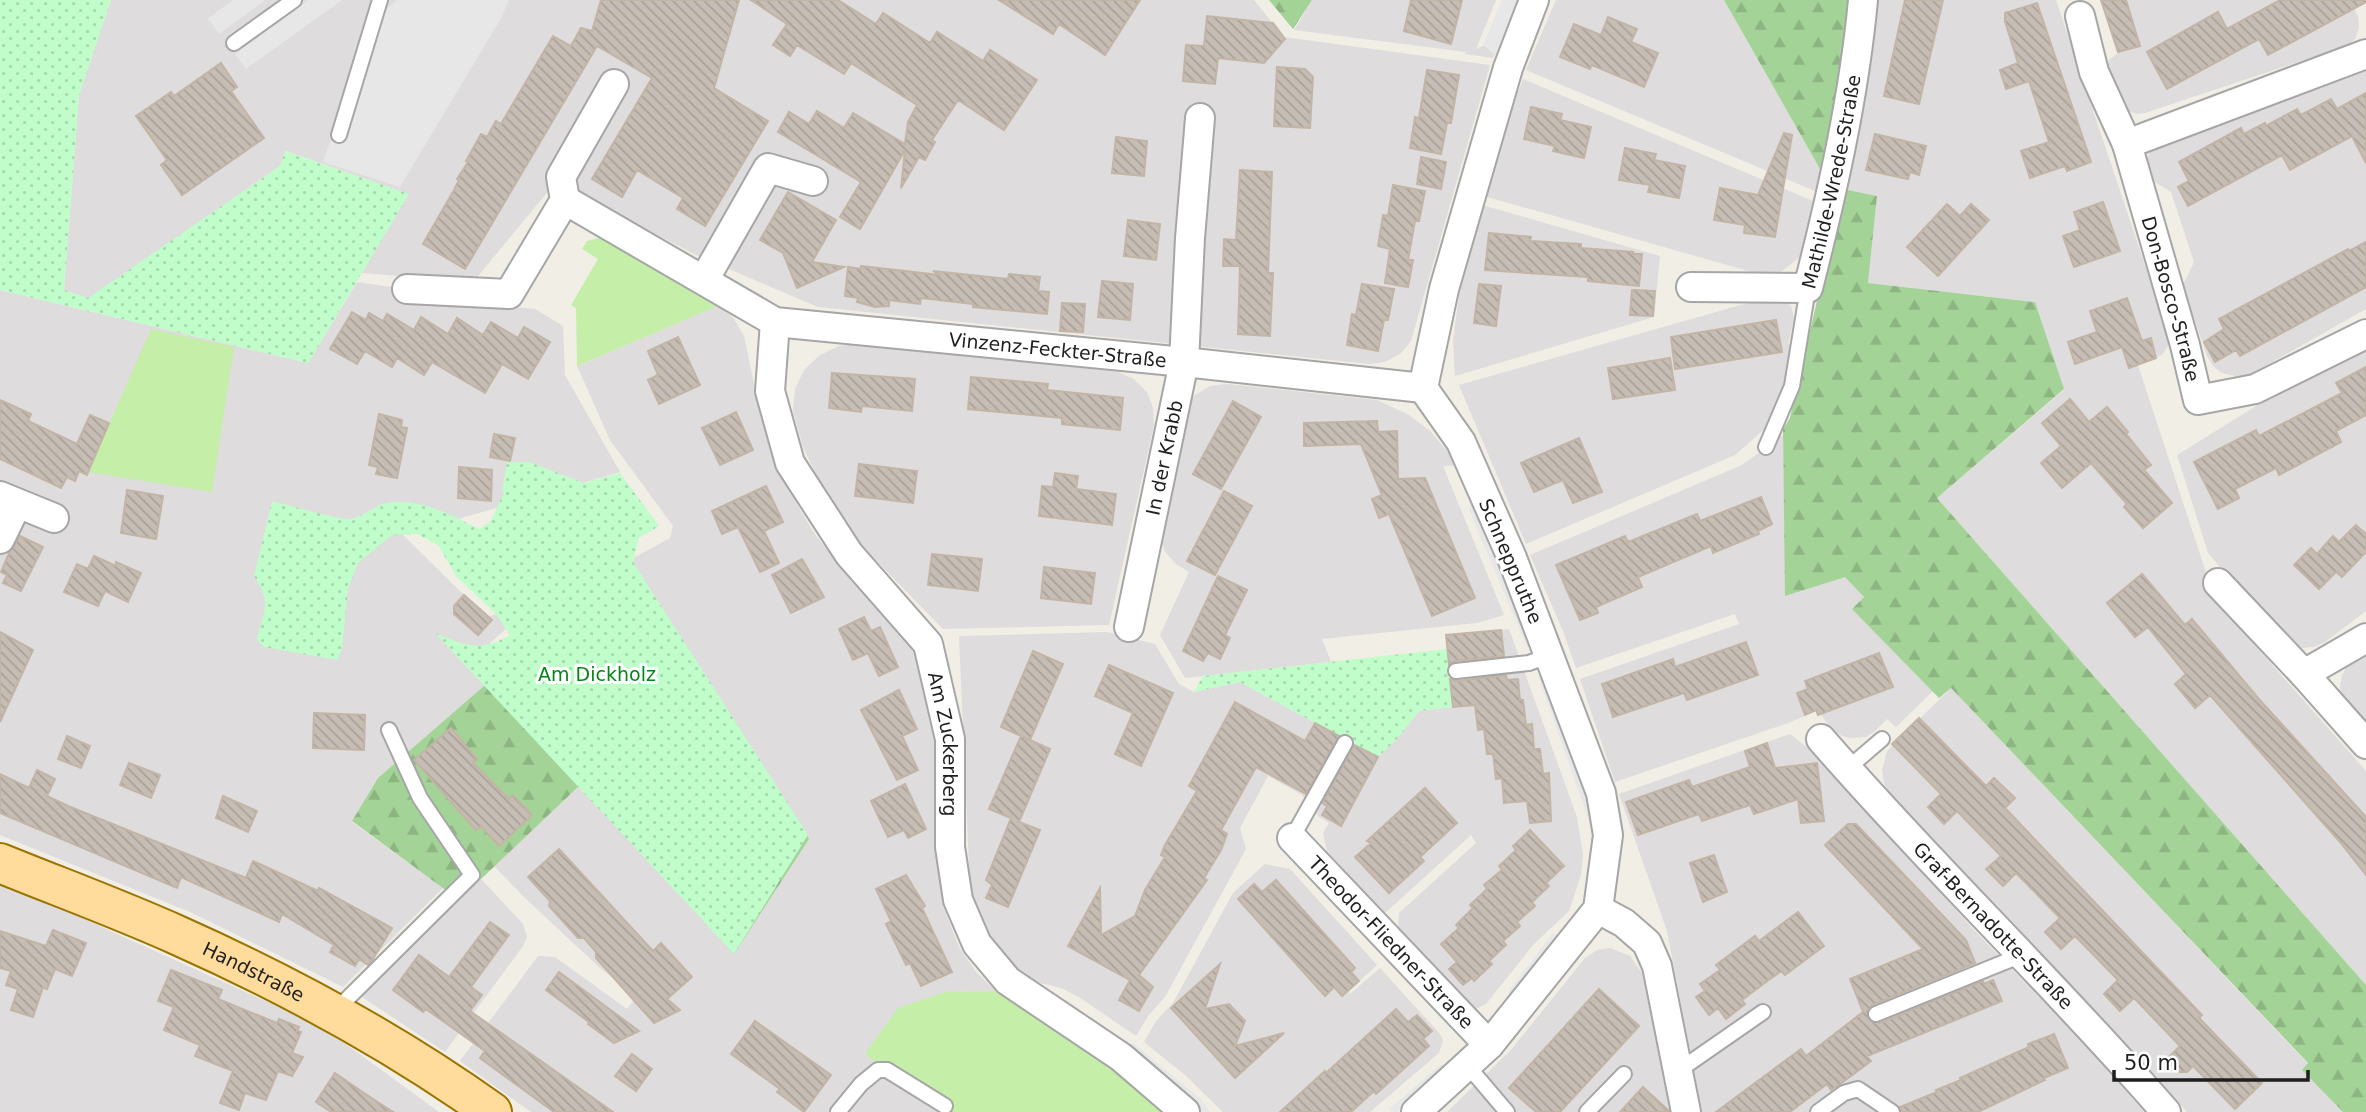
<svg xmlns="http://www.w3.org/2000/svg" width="2366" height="1112" font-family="'DejaVu Sans',sans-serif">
<defs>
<pattern id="forest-firs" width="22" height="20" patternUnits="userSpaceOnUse" patternTransform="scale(1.75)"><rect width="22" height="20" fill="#a4d397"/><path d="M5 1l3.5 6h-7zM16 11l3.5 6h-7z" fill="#8db582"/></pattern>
<pattern id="park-dots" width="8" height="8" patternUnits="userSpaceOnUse" patternTransform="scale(1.75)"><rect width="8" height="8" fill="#c0fdca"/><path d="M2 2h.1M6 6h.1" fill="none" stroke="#a5d8ad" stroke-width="1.8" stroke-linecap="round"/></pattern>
<pattern id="building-back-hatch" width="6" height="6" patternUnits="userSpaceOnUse" patternTransform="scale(1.75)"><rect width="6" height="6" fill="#c6bdb4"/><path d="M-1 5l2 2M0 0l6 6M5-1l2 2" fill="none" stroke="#aaa29a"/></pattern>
</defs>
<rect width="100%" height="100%" fill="#f1eee5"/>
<path fill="#dedcdc" d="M111 0H1254L1284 37 1490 65 1411 341 1400 354 1385 362 1369 364 818 307 696 255 556 182 473 282 362 273 408 194 286 151 280 166 88 299 64 290 79 94Z
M1312 0H1496L1476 49 1500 39 1493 58 1465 54 1466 52 1294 30Z
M1556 0H1724L1820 169 1815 191 1526 70Z
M1878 0H2056L2169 337 2168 346 2162 355 2138 365 2215 600 2366 771V985L1937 498 2064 390 2035 302 1868 283 1877 196 1843 189 1870 66Z
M2101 0H2349L2358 16 2359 27 2355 39 2346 46 2145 113 2137 114 2125 110 2107 70 2109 60 2118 53Z
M2366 71V309L2251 374 2239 377 2222 373 2213 366 2207 356 2183 285 2194 262 2171 192 2147 177 2146 165 2149 153 2166 138Z
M1523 79 1813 201 1800 257 1778 274 1766 276 1484 196 1502 136Z
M1482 205 1660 256 1654 317 1455 376 1453 341 1459 296 1470 245Z
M357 282 398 288 397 297 535 309 563 326 565 375 620 472 403 535 461 592 490 616 496 614 509 626 467 664 486 685 378 778 352 822 443 888 343 987 190 912 0 835V290L308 363Z
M1769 297 1781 298 1791 306 1794 318 1788 344 1794 346 1782 400 1769 425 1735 455 1526 544 1459 385Z
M720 305 734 319 744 336 761 418 776 461 798 506 814 533 839 565 893 620 909 642 921 666 933 710 940 888 943 906 959 947 976 972 996 991 945 992 866 1054 945 1112H531L460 1061 538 956 555 957 627 1009 638 995 601 969 524 897 494 866 580 785 628 561 670 538 673 526 610 440 577 366Z
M860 344 1118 372 1134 379 1147 392 1153 408 1154 425 1109 625 943 629 863 547 825 493 803 447 793 411 795 389 804 370 820 355 839 346Z
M2366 344V611L2325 642 2314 647 2302 648 2285 641 2208 553 2177 455 2287 387Z
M1227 384 1377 400 1409 415 1430 431 1459 465 1443 466 1504 615 1477 623 1322 639 1331 662 1185 678 1160 635 1189 572 1176 564 1166 553 1160 540 1185 408 1195 395 1210 386Z
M1783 435 1786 595 1845 576 1864 597 1853 609 1933 691 1896 727 1887 719 1874 732 1866 737 1851 738 1842 736 1834 731 1821 715 1818 716 1816 711 1788 723 1615 782 1580 679 1739 624 1735 614 1576 668 1563 631 1530 555 1742 465 1764 449 1772 440Z
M1509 629 1577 817 1583 855 1581 875 1569 911 1534 944 1486 1004 1478 1008 1469 1007 1398 930 1399 913 1476 843 1471 835 1384 914 1327 851 1323 833 1329 823 1319 817 1302 795 1268 776 1240 828 1246 849 1165 997 1148 1016 1136 1036 1079 997 1061 988 1036 982 1033 985 1017 973 988 938 973 904 970 888 959 636 1107 632 1155 644 1179 684 1194 692 1240 682 1378 757 1397 739 1419 711 1453 707 1448 657 1503 651 1501 630Z
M2366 649V725L2343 698 2340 687 2342 676 2347 665Z
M1951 688 2308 1064 2302 1070 2343 1112H2187L2158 1078 1890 794 1884 783 1882 770 1887 751Z
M1790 734 1823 760 1973 929 2090 1050 2144 1112H1702L1667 931 1619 794Z
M1265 864 1290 869 1377 965 1348 991 1350 994 1380 968 1440 1034 1443 1040 1439 1053 1370 1112H1223L1185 1075 1144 1042 1156 1021 1173 1003 1233 893Z
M481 879 523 924 527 937 523 946 445 1052 359 995Z
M0 881 321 1026 439 1112H0Z
M1610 948 1630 956 1642 973 1672 1112H1447L1511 1050 1585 958 1597 950Z"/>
<path fill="#c5eea8" d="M602 237 720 305 577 366 576 308 571 305 598 259 582 249 587 241Z
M151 329 234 347 212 492 88 472Z
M996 991 1099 1058 1165 1112H945L865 1054 898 1008 945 992Z"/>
<path fill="url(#forest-firs)" d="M1269 0H1312L1293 29Z
M1724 0H1851L1845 58 1820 169Z
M1843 189 1877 196 1868 283 2035 302 2064 389 1937 498 2366 985V1112H2343L2302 1070 2308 1063 1951 688 1939 698 1852 609 1864 597 1845 577 1785 596 1783 429 1790 418 1794 400Z
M628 561 809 839 734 954 580 785 459 900 352 821 378 778Z"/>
<path fill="url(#park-dots)" d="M0 0H111L79 95 64 290 88 298 280 166 285 151 409 194 308 363 0 290Z
M507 462H529L584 483 620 473 659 526 639 538 633 562 808 835 734 954 435 633C465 645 480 653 510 635L495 613 456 576 438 545 417 534 392 535 358 563 348 589 342 648 338 660 264 647 257 639C264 609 272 603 254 576L272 501C285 504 343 521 351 519 363 517 374 506 386 503 417 497 452 515 479 529L490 522 504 493 502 491Z
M1447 649 1453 707 1419 711 1397 739 1378 757 1240 682 1194 692 1203 676Z"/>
<path fill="#e7e7e7" d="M233 0H265L219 34 208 18Z
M309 0H342L246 69 235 54Z
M397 0H509L500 20 400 187 323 162 330 142 351 122 383 12Z
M1502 0H1523L1498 58 1483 45Z
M1473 499 1534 645 1527 647 1469 510Z
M1544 674 1589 799 1595 838 1538 676Z
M1552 934H1561L1510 1002 1509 991Z
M1133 1043 1200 1098 1210 1112H1203L1128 1049Z
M1440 1065H1453L1398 1112H1392L1389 1109Z"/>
<path fill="url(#building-back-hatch)" stroke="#c3b5a6" stroke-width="2" d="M601 0H739L714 88 768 121 705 226 677 209 683 198 637 170 622 197 592 179 652 78 597 46 465 269 423 244 454 190 459 180 457 179 468 162 466 161 481 134 487 137 496 121 501 124 553 36 571 46 581 28 592 31Z
M751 0H838L876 24 883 13 930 43 937 32 983 61 990 50 1037 80 1004 130 958 100 932 140 935 142 925 160 919 157 901 188 905 150 860 229 840 217 861 182 778 132 789 112 809 124 817 111 844 128 853 113 905 144 908 122 917 105 851 63 844 74 797 45 790 56 773 45 787 24Z
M999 0H1140L1105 55 1059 24 1053 34Z
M1411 0H1462L1451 44 1404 31Z
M1905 0H1943L1919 104 1884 96Z
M2101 0H2126L2140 46 2118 52Z
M2280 0H2366V2L2268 55 2259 39 2167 89 2147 52 2218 12 2227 29Z
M2037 3 2091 162 2067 171 2065 166 2030 178 2021 151 2049 142 2029 81 2006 89 2000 70 2018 63 2005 21V13Z
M1207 16 1273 23 1285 39 1264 63 1218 58 1215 84 1183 81 1186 45 1204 46Z
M1608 17 1637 29 1631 42 1658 53 1644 87 1592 65 1590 69 1560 57 1574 24 1601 35Z
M221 63 237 87 231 91 264 138 182 195 161 165 167 160 136 116 171 92 174 96Z
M1277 67 1305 69 1313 77 1310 128 1274 126Z
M1427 70 1459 75 1451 123H1447L1441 154 1410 148 1415 117 1419 118Z
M2366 93V163L2352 136 2290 170 2282 155 2188 206 2178 187 2189 181 2179 162 2241 128 2244 134 2265 123 2266 126 2297 109 2301 115 2331 99 2337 109Z
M1531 107 1562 114 1560 120 1591 127 1584 158 1553 151 1555 146 1524 139Z
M1784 133 1792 135 1775 237 1744 233 1745 225 1714 220 1720 188 1758 195Z
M1875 134 1926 146 1919 175 1910 172 1908 179 1866 170Z
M1116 137 1147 141 1144 176 1112 173Z
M1625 148 1656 154 1654 160 1685 166 1679 198 1648 192 1650 185 1619 180Z
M1421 157 1446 162 1441 189 1417 184Z
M1240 170 1272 172 1268 273H1273L1270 336 1238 334 1240 266H1223L1224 239 1236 240Z
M1393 185 1425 191 1419 221H1415L1408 260H1413L1408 287 1385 283 1390 249 1378 246 1383 215 1388 216Z
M788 192 836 220 812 262 844 267 797 288 783 253 760 240Z
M2103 202 2120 251 2074 267 2063 236 2080 230 2074 212Z
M1947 204 1960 216 1971 204 1989 220 1938 276 1907 247Z
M1128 220 1160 224 1156 260 1124 256Z
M1489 233 1531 237 1530 241 1581 244V248L1633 252V254H1642L1639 286 1588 281V277L1485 270Z
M2366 242V287L2240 356 2236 350 2215 362 2204 342 2224 329 2219 319 2348 249 2349 251Z
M861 266 940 275 933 271 1008 279 1009 274 1040 277 1038 291 1049 292 1047 314 973 307V304L921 298 920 304 889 300V306L875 307 857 302 858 298 845 296 848 267 861 269Z
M1102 281 1133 284 1130 320 1098 317Z
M1362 284 1394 289 1388 320H1384L1378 351 1347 345 1352 314 1356 315Z
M1479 284 1501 286 1496 326 1474 323Z
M1632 290 1655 291 1653 316 1630 315Z
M2127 298 2142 341 2151 338 2156 358 2129 368 2122 347 2075 364 2068 342 2097 332 2090 311Z
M1062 303 1085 304 1083 332 1060 331Z
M352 312 366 320 369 313 383 321 387 314 414 330 421 317 448 334 457 318 483 335 491 322 518 338 524 327 550 342 528 379 502 364 485 393 432 362 424 375 397 358 392 367 365 351 357 364 330 349Z
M1776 320 1782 352 1675 369 1671 337Z
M678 337 700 385 659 404 648 380 658 375 648 351Z
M1670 358 1675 390 1613 399 1608 368Z
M2366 367V415L2336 431 2341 442 2279 475 2276 468 2235 489 2239 498 2218 509 2194 462 2256 430 2259 436 2342 393 2336 383Z
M832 373 915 379 912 411 862 406 861 412 829 408Z
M971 377 1048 384 1047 390 1123 398 1120 430 1062 424V418L968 409Z
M2070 399 2089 422 2107 407 2128 432 2126 434 2151 465 2144 470 2172 503 2143 528 2124 507 2127 504 2091 463 2062 488 2041 463 2061 446 2042 423Z
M0 400 31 414 28 421 77 444 90 415 109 423 87 475 79 471 75 481 67 477 61 488 0 459Z
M1233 401 1261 417 1221 489 1193 474Z
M736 412 753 450 720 465 702 428Z
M379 414 402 420 401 427 407 428 397 478 376 474 378 467 369 465Z
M1377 421 1378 432 1397 431 1398 479 1425 478 1475 598 1432 616 1389 514 1379 518 1372 499 1382 495 1361 444 1304 446V423Z
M494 434 515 438 510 461 490 457Z
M1579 438 1602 492 1573 503 1563 480 1534 492 1521 463Z
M859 464 917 471 913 503 855 496Z
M459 467 492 470 491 501 458 498Z
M1055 473 1078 476 1076 489 1116 494 1112 525 1039 516 1042 486 1053 487Z
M766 486 783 522 764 531 779 563 760 572 738 527 722 534 712 511Z
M127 490 163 496 156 539 121 533Z
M1224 491 1252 506 1215 575 1187 561Z
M1761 497 1772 524 1758 531 1759 534 1713 553 1711 546 1638 577 1642 587 1596 607 1598 613 1580 620 1556 565 1625 536 1628 542 1697 514 1700 521Z
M2356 525 2366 534V552L2342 577 2336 572 2319 589 2294 565 2311 548 2317 554 2333 536 2339 542Z
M20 536 43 547 21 591 3 583 7 575 1 572 9 553Z
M932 554 982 559 978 591 928 585Z
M94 556 116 566V562L141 573 128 602 105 591 98 606 64 592 77 564 88 569Z
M802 559 824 597 791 613 772 575Z
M1044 567 1095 573 1091 604 1041 598Z
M2142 574 2185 625 2192 619 2258 698 2366 817V875L2340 842 2210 695 2195 708 2175 684 2186 674 2148 627 2135 637 2107 603Z
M1218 576 1247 590 1225 635 1230 638 1220 659 1208 653 1203 661 1183 651Z
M464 595 492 620 478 635 454 614V606Z
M864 617 871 631 880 627 898 667 879 676 868 653 853 660 839 629Z
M1501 630 1504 656 1455 661 1449 665 1446 635Z
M0 632 33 650 0 722Z
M1746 642 1758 675 1687 700 1684 693 1613 717 1602 684 1673 659 1675 667Z
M1033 651 1063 664 1030 740 1001 727Z
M1879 653 1893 687 1818 715 1816 710 1805 715 1797 693 1808 689 1805 681Z
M1109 665 1173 693 1141 766 1115 754 1133 713 1095 696Z
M1506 675 1507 680 1518 679 1520 700H1523L1526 725 1532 724 1534 749H1540L1543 774 1549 773 1551 821 1530 823 1527 801 1504 803 1502 778 1496 779 1493 754H1487L1484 729 1478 730 1475 705 1453 707 1450 679 1457 681Z
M899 690 917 729 902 736 918 770 897 780 861 710Z
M1235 702 1305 741 1315 723 1339 736 1306 794 1256 767 1221 830 1227 834 1221 850 1204 878 1207 880 1139 975 1153 987 1139 1011 1119 1000 1130 980 1068 946 1100 888 1101 935 1135 916 1145 890 1165 857 1161 855 1165 845 1197 791 1189 786Z
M314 713 365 715 364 750 313 748Z
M1919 718 1986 786 1994 778 2015 798 2005 808 2202 1015 2199 1018 2262 1083 2235 1109 2193 1066 2187 1072H2179L2166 1060 2180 1046 2134 998 2120 1011 2104 994 2118 980 2075 936 2061 949 2045 932 2060 918 2016 873 2003 886 1986 869 2001 856 1957 811 1944 824 1928 807 1941 794 1892 744Z
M451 728 477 759 473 763 509 799 513 795 532 815 499 846 481 826 476 830 414 760Z
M67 736 90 746 81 768 58 759Z
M1021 736 1050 749 1019 822 1040 830 1008 907 986 898 992 885 986 880 1011 818 989 809Z
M1767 743 1775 768 1817 763 1824 821 1801 823 1798 799 1754 814 1750 805 1702 821 1699 814 1638 835 1626 802 1689 780 1692 787 1750 767 1745 751Z
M1354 745 1378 757 1341 826 1322 815 1327 806 1322 803Z
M129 763 160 775 151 798 120 785Z
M37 770 55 779 47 796 68 806 246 878 253 861 318 891 319 888 392 928 373 959 368 965 359 959 355 966 330 952 334 945 282 914 279 922 181 877 177 888 0 813V774L29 788Z
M905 784 926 829 908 838 904 830 888 837 871 801Z
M1425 788 1457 823 1420 857 1424 861 1389 893 1355 857 1371 843 1367 841Z
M223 796 257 811 248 832 216 818Z
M1848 824H1856L1966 940 1975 963 1872 1005 1867 1012 1870 1021 1880 1023 1983 981 1984 984 1993 980 2002 1001 1867 1056 1871 1061 1839 1085 1831 1090 1827 1084 1790 1112H1716L1801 1049 1806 1056 1863 1012 1850 979 1923 949 1825 845Z
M1530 830 1564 866 1546 883 1549 886 1532 902 1535 906 1517 922 1520 926 1503 941 1506 945 1489 961 1492 964 1474 981 1472 978 1463 985 1449 969 1457 962 1441 944 1459 928 1456 925 1473 908 1470 905 1487 889 1484 885 1502 870 1499 866 1516 850 1513 846Z
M559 849 653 951 661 943 692 977 667 999 680 1010 654 1023 596 958V952L584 938H578L549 906 550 901 528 877Z
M1714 855 1727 892 1703 902 1690 863Z
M906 875 925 906 922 908 952 972 921 986 910 963 906 965 886 924 891 921 876 889Z
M1276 880 1355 968 1351 972 1359 981 1342 996 1334 987 1325 996 1238 899 1254 884 1262 892Z
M1798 912 1824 946 1785 975 1781 971 1762 985 1742 1000 1745 1004 1726 1019 1718 1008 1709 1015 1696 997 1705 991 1700 984 1720 970 1716 965 1755 936 1759 941Z
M490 922 509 935 471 987 482 995 470 1011 613 1112H554L480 1058 485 1051 426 1009 423 1012 393 990 419 955 449 977Z
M53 930 86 943 72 976 55 969 47 989 43 987 33 1017 11 1010 18 989 6 985 11 971 0 968V931L46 946Z
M1220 964 1205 1009 1229 1004 1245 1021 1235 1046 1284 1033 1235 1078 1171 1008Z
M171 970 222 990 218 999 277 1023 279 1019 299 1027 297 1031 301 1032 292 1053 303 1057 292 1076 278 1071 266 1100 245 1093 239 1110 220 1103 233 1071 195 1056 200 1045 164 1030 174 1007 158 1001Z
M559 972 612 1011 639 1031 614 1043 588 1024 589 1022 546 990Z
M1599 989 1639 1026 1560 1112H1536L1509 1088Z
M1396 1009 1408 1022 1417 1015 1432 1031 1423 1039 1429 1046 1376 1094 1374 1091 1351 1112H1280L1325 1071 1326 1073Z
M755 1021 831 1075 804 1112 777 1092 780 1089 731 1054Z
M2054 1034 2068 1068 2044 1078 2045 1080 1978 1112H1902L1900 1107 1937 1092 1936 1090 1961 1080 1960 1078 2029 1047 2028 1044Z
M632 1054 652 1069 636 1091 615 1076Z
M335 1073 361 1091 393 1112H331L316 1102Z
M1643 1087 1669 1111V1112H1620Z"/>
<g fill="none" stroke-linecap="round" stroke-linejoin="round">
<defs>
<path id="lane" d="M234 43 294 0
M339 135 380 0
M1766 447 1792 386 1808 288
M1456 671 1529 663 1550 655
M1847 769 1882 739
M1292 838 1345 743
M335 1011 472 875 420 798 389 730
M1876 1014 2022 955
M1467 1065 1507 1112
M1678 1071 1763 1012
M838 1112 861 1084 878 1070H887L945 1106
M1587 1112 1624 1074
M1818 1112 1844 1093 1858 1089 1892 1112"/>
<g id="street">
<path id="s1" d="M2080 16 2094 72 2127 144 2185 345 2198 400 2255 389 2366 334"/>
<path d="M2127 144 2366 54"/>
<path id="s2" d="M565 200 775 322 1184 362 1423 388"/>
<path d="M704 280 768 168 813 181"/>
<path id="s3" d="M1691 287 1808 288C1832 194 1854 97 1863 0"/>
<path d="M407 289 509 294 565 200 561 177 614 84"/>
<path id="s4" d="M775 322 770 391 790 463 849 554 928 644 950 739V847L958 900 977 944 1008 981 1121 1057 1185 1112"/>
<path d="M0 496 54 518"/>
<path d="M0 539 17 504"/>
<path d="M2218 583 2304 674"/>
<path id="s5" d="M1129 627 1184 362 1190 238 1200 118"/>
<path d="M2366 638 2304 674 2366 744"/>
<path id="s6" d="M1821 739C1932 867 2055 984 2166 1112"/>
<path id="s7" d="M1292 838 1489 1045"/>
<path d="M1598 909 1624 923 1647 943 1657 966 1686 1112"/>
<path d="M1416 1112 1489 1045 1598 909 1608 835 1601 793 1512 558 1461 442 1423 388 1444 289 1508 68 1534 0"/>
</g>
<g id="primary">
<path id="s8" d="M0 863C59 887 119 909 177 935 287 984 394 1042 492 1112"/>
</g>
</defs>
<use href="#lane" stroke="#a6a6a6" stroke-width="18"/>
<use href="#street" stroke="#a6a6a6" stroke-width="32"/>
<use href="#primary" stroke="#9b7400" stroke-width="42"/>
<use href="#lane" stroke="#fff" stroke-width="14"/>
<use href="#street" stroke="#fff" stroke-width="28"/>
<use href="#primary" stroke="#ffdc9c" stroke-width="38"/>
</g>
<g text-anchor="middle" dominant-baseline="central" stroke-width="6" stroke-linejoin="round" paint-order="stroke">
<g font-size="19" fill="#1f1f1f" stroke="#fff">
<text stroke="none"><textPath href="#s3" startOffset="226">Mathilde-Wrede-Straße</textPath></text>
<text stroke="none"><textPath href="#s1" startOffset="298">Don-Bosco-Straße</textPath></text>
<text stroke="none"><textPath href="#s2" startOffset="527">Vinzenz-Feckter-Straße</textPath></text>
<text stroke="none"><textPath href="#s5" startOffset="173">In der Krabb</textPath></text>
<text transform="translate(1511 561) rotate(67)">Schneppruthe</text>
<text stroke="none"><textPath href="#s4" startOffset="474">Am Zuckerberg</textPath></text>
<text stroke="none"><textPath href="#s6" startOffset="254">Graf-Bernadotte-Straße</textPath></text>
<text stroke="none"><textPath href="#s7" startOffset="144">Theodor-Fliedner-Straße</textPath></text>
<text stroke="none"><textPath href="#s8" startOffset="276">Handstraße</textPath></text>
</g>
<g font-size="19" fill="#048619" stroke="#fff">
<text x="597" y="674">Am Dickholz</text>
</g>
</g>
<path d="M2114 1070v10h194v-10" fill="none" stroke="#1f1f1f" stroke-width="3.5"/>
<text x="2124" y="1070" font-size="21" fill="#1f1f1f" stroke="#ffffff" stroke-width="5" paint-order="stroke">50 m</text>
</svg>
